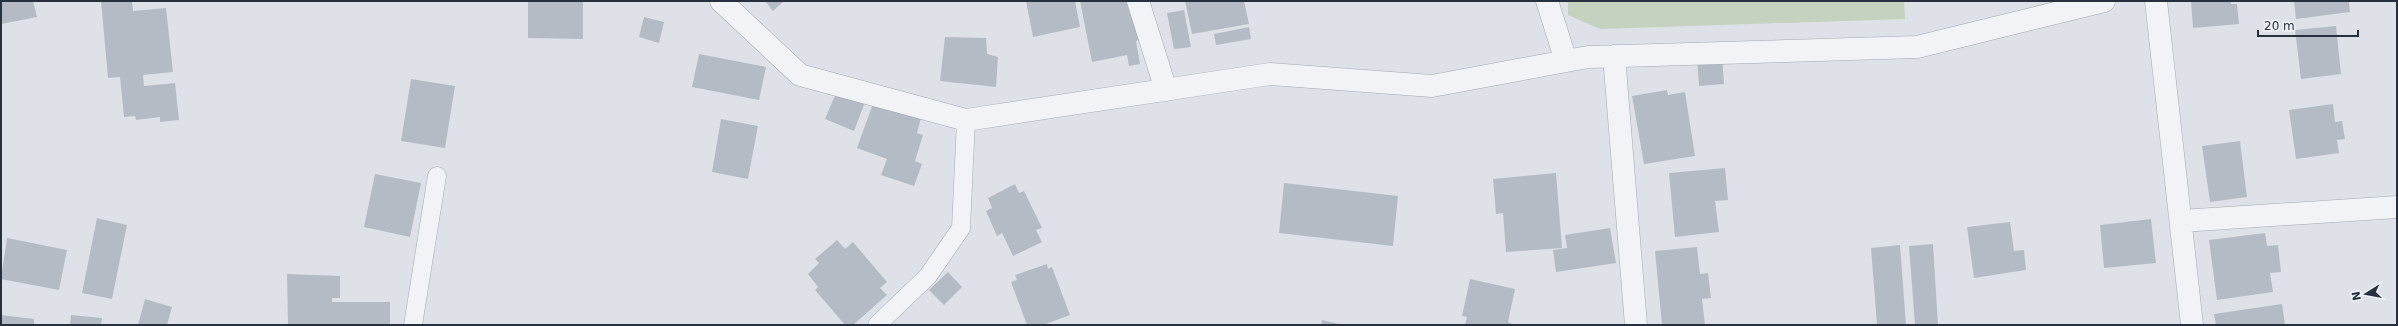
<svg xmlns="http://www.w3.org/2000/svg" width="2398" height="326" font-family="'DejaVu Sans',sans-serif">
<rect width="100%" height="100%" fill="#dee2e8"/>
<path fill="#c4d2bf" d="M1568 1H1904L1905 19 1600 29 1568 15Z"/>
<path fill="#b5bbc5" d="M1 1H33L37 17 1 24Z
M101 1H132L133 11 166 8 173 72 143 75 144 86 175 83 179 120 160 122V117L136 120 135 116 124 117 120 77 108 78Z
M528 1H583V39L528 38Z
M765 1H784L773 11Z
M1026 1H1075L1080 27 1033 37Z
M1080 1H1134L1141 39 1136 41 1140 64 1129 66 1127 55 1092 62Z
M1185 1H1244L1249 24 1192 34Z
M2191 1H2231V4H2237L2239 24 2193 28Z
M2294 1H2349L2350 12 2296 19Z
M1184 10 1191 47 1174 49 1167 13Z
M644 17 664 22 659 43 639 37Z
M2336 26 2341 74 2301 79 2295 30Z
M1249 27 1251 39 1216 45 1214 34Z
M945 37 986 38 987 54 998 57 996 87 940 81Z
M699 54 766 67 759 100 692 87Z
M1722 56 1724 84 1699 86 1697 58Z
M411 79 455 86 445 148 401 141Z
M839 86 867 97 854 131 825 119Z
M1667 90 1668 95 1685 92 1695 156 1644 164 1632 96Z
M874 101 921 118 917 133 923 135 915 161 922 164 914 186 881 175 887 159 857 148Z
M2333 104 2335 122 2342 121 2345 139 2337 140 2339 153 2296 159 2289 110Z
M721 119 758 126 748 179 712 172Z
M2240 141 2247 197 2210 202 2202 146Z
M1725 168 1728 200 1715 201 1719 232 1675 237 1669 173Z
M1556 173 1562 248 1506 252 1503 213 1496 214 1493 179Z
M375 174 421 183 410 237 364 227Z
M1284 183 1398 196 1393 246 1279 233Z
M1015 184 1019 193 1024 191 1042 228 1036 230 1042 242 1013 256 1002 233 997 236 986 211 992 208 988 198Z
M97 218 127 225 112 299 82 293Z
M2151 219 2156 263 2104 268 2100 225Z
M2010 222 2014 251 2024 250 2026 270 1974 278 1967 227Z
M1610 228 1616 263 1556 272 1553 250 1567 248 1565 235Z
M2265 233 2267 246 2278 245 2281 272 2270 273 2273 292 2217 300 2209 240Z
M7 238 67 250 59 290 1 279Z
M837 240 845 249 853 242 887 282 880 288 887 295 853 325H845L815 290 818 287 808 274 819 263 815 259Z
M1933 244 1938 325H1915L1909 246Z
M1900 245 1906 325H1877L1871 248Z
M1697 247 1700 274 1708 273 1711 298 1702 299 1705 325H1662L1655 251Z
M1047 264 1048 269 1052 267 1070 315 1043 325H1027L1011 282 1017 280 1015 275Z
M948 272 962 287 944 305 929 290Z
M287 274 340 276V298H332V302H390V325H288Z
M1470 279 1515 289 1508 322 1514 325H1465L1467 317 1462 316Z
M145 299 172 307 167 325H138Z
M2282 304 2285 325H2216L2214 314Z
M1 315 34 319V325H1Z
M71 315 102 318 101 325H70Z
M1322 320 1339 324V325H1321Z"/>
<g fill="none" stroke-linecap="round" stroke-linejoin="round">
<defs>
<path id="service" d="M413 325 437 176
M877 325 928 276 961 228 966 120"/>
<path id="minor" d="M721 1 800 75 966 120 1270 74 1432 86 1588 57 1917 47 2104 1
M1138 1 1166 90
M1547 1 1566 61
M2156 1 2192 325
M1614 56 1636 325
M2181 221 2397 207"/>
</defs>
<use href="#service" stroke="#a3a9b2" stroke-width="19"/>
<use href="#minor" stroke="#a3a9b2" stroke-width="23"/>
<use href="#service" stroke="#f1f3f6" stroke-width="18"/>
<use href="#minor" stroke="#f1f3f6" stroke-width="22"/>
</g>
<rect width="2398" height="326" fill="none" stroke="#27303f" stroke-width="4"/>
<g transform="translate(2366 294) rotate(259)" stroke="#eef1f6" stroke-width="3" paint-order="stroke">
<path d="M0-3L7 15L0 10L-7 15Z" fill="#27303f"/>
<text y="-6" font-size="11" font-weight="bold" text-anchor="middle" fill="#27303f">N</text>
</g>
<path d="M2258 30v6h100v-6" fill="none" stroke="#27303f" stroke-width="2"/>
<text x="2264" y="30" font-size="12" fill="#27303f" stroke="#eef1f6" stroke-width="3" paint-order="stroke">20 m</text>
</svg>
